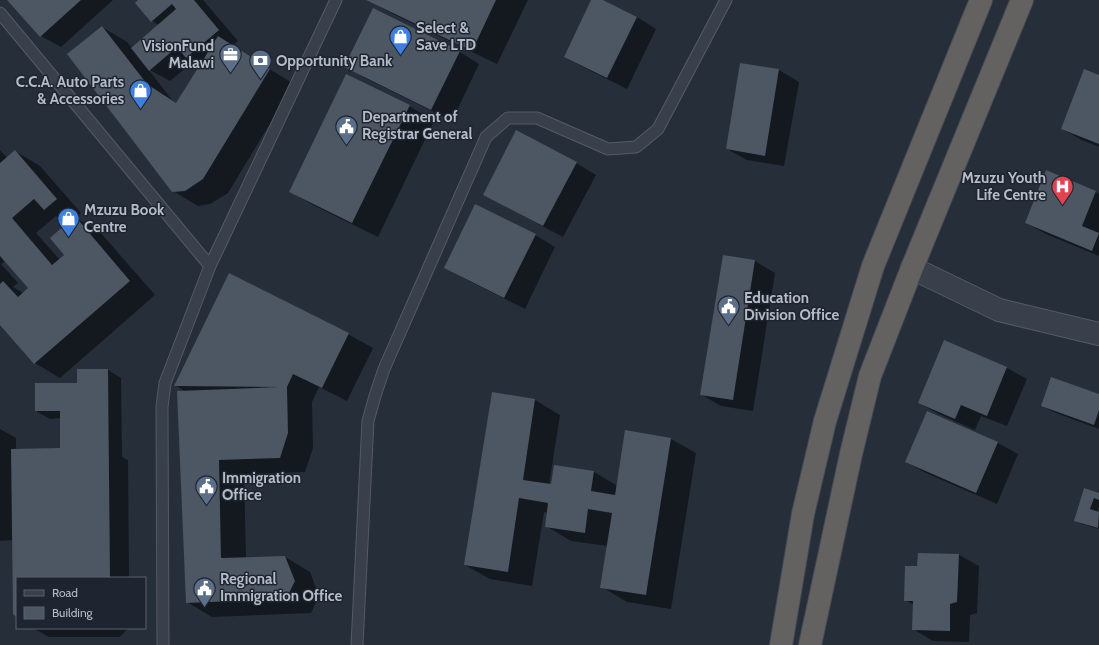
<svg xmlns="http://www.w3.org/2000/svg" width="1099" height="645" font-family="Cabin,sans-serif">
<rect width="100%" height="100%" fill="#262e3a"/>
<path fill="#0007" fill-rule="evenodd" d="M9 0H113L61 47 41 36Z
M140 0H203L238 41 232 46 294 84 228 193 210 204 198 206 173 191 102 27 127 42 132 48 159 25 152 21ZM194 61 201 65 177 104 172 100 148 69 170 81Z
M368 0H528L497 64 393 14Z
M592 0H601L637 17 656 29 627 89 585 68 565 57Z
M373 10 460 52 479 64 452 121 365 78 346 66Z
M741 64 779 70 799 82 784 166 747 160 727 149Z
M1099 76V147L1082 140 1062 129Z
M409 106 434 121 378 237 315 206 290 192Z
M0 150 7 158 15 151 40 166 81 213 76 218 100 232 155 295 60 378 35 363 0 323ZM56 216 69 223 66 255 60 260 36 233ZM5 261 29 288 23 293 13 287 18 283 1 264Z
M576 163 596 175 563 237 504 206Z
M1095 192 1099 194V256L1046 234 1026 223Z
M535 235 555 247 525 309 465 279 445 267Z
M724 256 755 261 775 273 753 411 721 406 702 395Z
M348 334 373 348 347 401 319 387 312 402 313 448 305 472 244 474 246 558 285 557 310 572 319 596 311 613 212 617 187 602 186 392 175 385Z
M1007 368 1027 379 1007 426 981 416 975 430 939 414 919 403Z
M108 370 121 378 122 457 128 460 129 578H17V616L13 540 0 541V429L16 438V450L61 449V418L50 419 36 411 78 384Z
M492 393 535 400 560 415 549 485 552 486 555 466 594 472 618 486 671 439 696 453 671 609 627 602 602 587 608 546 571 541 546 526 548 513 544 512 532 586 490 579 465 565Z
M1099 395V429L1056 413 1042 406Z
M998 443 1018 454 997 504 926 473 906 462Z
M1084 489 1099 494V507L1097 513H1099V529L1082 524 1075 520Z
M959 555 979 566 977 613 970 615 969 642 933 641 913 629 914 605 905 600 918 567Z
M33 628H128L120 637H49Z"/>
<path fill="#4d5663" d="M7 0H81L40 37Z
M138 0H194L219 30 186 58 177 47 149 71 131 48 176 9 172 4 151 22 135 3Z
M366 0H496L472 51Z
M591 0H603L637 17 607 78 564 57Z
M373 8 460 51 431 110 344 67Z
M102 26 147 84 176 103 218 36 270 69 203 179 185 191 172 192 67 54Z
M740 63 779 69 765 156 726 149Z
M1084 69 1099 75V144L1061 129Z
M346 74 410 105 352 223 289 192Z
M516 130 577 162 543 226 483 195Z
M15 150 57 199 44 210 34 199 12 218 52 265 64 255 50 238 75 216 130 281 34 364 0 325V284L3 281 18 297 28 288 0 256V163Z
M1046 170 1096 191 1082 226 1099 233 1092 251 1025 223Z
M475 204 536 234 504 298 444 268Z
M723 255 755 260 733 400 700 395Z
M229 273 349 333 322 388 293 374 287 387 288 433 280 458 219 460 221 558 285 556 295 581 286 599 186 603 177 391 279 387 174 386Z
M944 340 1007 367 987 416 961 405 955 419 918 403Z
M77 369H108L110 578H17V618L13 614 11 449 60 448V411H35V383H77Z
M1051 377 1099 394V410L1094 425 1041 406Z
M492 392 535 399 523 480 551 484 554 465 594 471 591 491 615 495 625 430 671 438 646 595 600 588 612 513 588 509 585 533 545 527 548 503 519 498 508 572 464 565Z
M927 411 998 442 976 493 905 462Z
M1084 488 1099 493V500L1094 498 1090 509 1099 512 1098 528 1074 521Z
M918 553 959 554 957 602 950 604V631L912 630 913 601H904L905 566H917Z"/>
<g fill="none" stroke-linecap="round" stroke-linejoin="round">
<defs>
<path id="service" d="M0 13 210 266
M163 645 162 407 165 383 210 266 336 0
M357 645 368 421 375 396 384 369 486 137 508 118H537L608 149 636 147 658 129 726 0"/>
<path id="minor" d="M912 268 999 310 1099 334"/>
<path id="trunk" d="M781 645 803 514 825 421 873 266 981 0
M810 645 851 454 870 376 912 268 1022 0"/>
</defs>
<use href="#service" stroke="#555b66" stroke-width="13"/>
<use href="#minor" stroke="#555b66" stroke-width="24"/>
<use href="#trunk" stroke="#454b56" stroke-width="24"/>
<use href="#service" stroke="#3a404b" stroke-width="11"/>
<use href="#minor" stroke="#3a404b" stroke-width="22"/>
<use href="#trunk" stroke="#646260" stroke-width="22"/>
</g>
<defs>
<symbol id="shop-pin" viewBox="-11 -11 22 30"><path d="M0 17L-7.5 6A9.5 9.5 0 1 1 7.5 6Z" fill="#3f7fe0" stroke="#1f2530"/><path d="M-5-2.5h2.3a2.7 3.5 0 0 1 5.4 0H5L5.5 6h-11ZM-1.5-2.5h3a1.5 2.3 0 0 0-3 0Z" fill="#fff"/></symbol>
<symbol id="office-pin" viewBox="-11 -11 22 30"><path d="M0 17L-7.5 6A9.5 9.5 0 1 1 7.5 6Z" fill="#5c6f8a" stroke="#1f2530"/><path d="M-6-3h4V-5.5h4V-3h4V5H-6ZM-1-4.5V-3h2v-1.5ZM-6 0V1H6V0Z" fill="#fff"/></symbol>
<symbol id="bank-pin" viewBox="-11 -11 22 30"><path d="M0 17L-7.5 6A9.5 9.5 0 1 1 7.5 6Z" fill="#5c6f8a" stroke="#1f2530"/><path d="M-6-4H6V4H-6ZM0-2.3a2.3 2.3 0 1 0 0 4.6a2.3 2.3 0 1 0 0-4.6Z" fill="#fff"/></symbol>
<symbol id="civic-pin" viewBox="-11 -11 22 30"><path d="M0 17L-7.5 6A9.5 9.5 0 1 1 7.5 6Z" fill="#5c6f8a" stroke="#1f2530"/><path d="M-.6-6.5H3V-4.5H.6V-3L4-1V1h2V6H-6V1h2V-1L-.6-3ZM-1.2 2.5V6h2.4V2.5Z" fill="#fff"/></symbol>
<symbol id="hospital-pin" viewBox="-11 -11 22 30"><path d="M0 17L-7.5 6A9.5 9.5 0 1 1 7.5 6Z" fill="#e0444e" stroke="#1f2530"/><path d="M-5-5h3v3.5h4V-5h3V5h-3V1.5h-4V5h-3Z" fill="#fff"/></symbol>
</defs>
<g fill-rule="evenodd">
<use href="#shop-pin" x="388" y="24" width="25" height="34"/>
<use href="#office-pin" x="218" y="42" width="25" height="34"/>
<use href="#bank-pin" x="248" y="48" width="25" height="34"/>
<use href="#shop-pin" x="128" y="78" width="25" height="34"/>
<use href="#civic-pin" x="334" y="114" width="25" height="34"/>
<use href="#hospital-pin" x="1050" y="174" width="25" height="34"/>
<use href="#shop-pin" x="56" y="206" width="25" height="34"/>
<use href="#civic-pin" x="716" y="294" width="25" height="34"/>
<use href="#civic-pin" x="194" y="474" width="25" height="34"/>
<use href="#civic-pin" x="192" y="576" width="25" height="34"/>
</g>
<g text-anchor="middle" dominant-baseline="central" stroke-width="3" stroke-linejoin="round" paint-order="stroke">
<g font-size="15" font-weight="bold" fill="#b5bcc6" stroke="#1f2530" text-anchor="start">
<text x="416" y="28">Select &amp;<tspan x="416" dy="17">Save LTD</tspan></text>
<text x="214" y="46" text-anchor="end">VisionFund<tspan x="214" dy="17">Malawi</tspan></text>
<text x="276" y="61">Opportunity Bank</text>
<text x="124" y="82" text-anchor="end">C.C.A. Auto Parts<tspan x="124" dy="17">&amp; Accessories</tspan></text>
<text x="362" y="117">Department of<tspan x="362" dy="17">Registrar General</tspan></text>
<text x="1046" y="178" text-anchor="end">Mzuzu Youth<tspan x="1046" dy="17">Life Centre</tspan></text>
<text x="84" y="210">Mzuzu Book<tspan x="84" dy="17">Centre</tspan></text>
<text x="744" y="298">Education<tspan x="744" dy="17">Division Office</tspan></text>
<text x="222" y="478">Immigration<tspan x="222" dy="17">Office</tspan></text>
<text x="220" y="579">Regional<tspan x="220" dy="17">Immigration Office</tspan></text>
</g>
</g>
<rect x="16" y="577" width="130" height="52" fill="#1f2530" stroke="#5b616c"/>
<rect x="24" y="590" width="20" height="6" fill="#3a404b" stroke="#5b616c"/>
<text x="52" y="597" font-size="12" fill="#b5bcc6">Road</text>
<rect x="24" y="607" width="20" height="12" fill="#4d5663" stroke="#5b616c"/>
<text x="52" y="617" font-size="12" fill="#b5bcc6">Building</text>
</svg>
